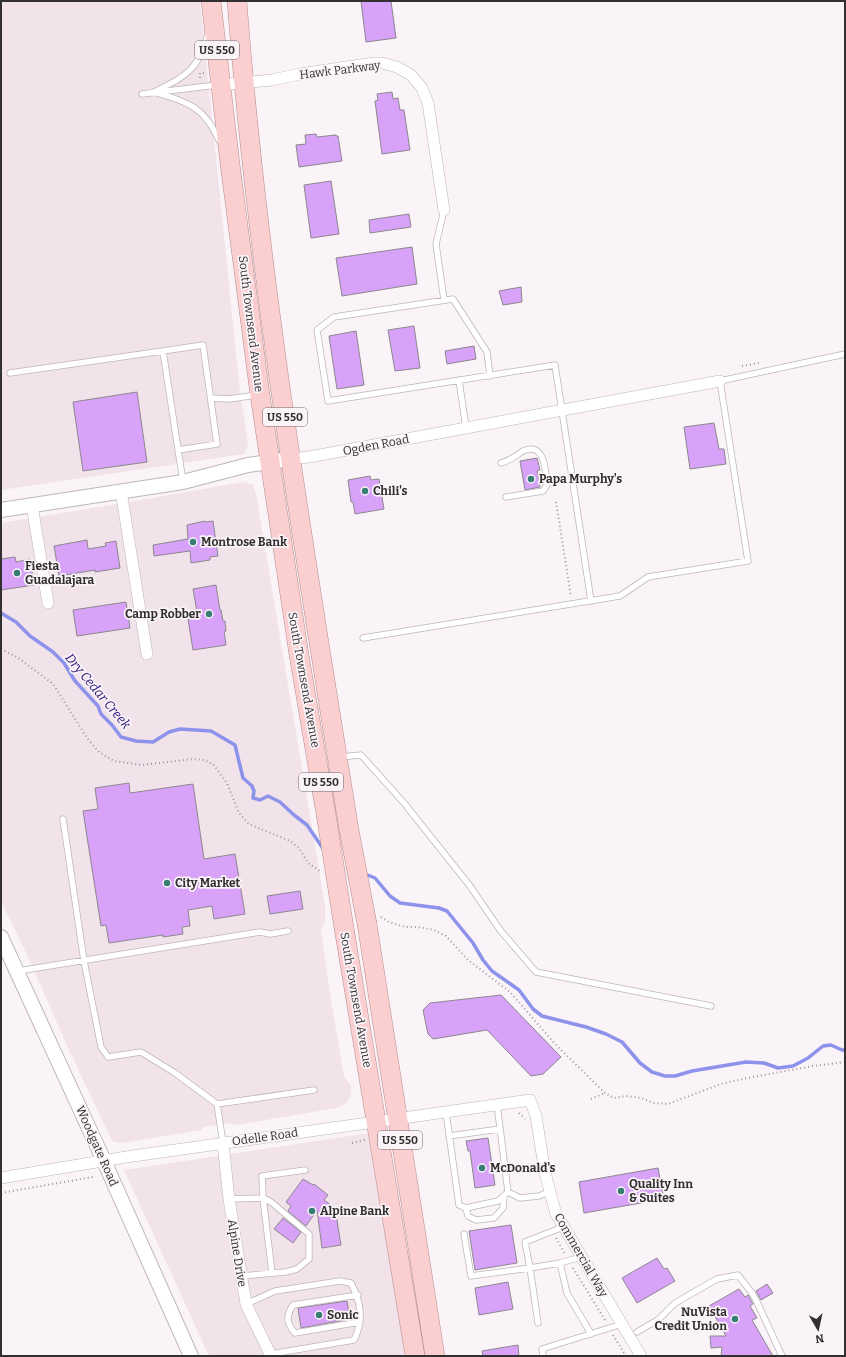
<svg xmlns="http://www.w3.org/2000/svg" width="846" height="1357" font-family="Bitter,serif">
<rect width="100%" height="100%" fill="#faf3f7"/>
<path fill="#f2e3eb" d="M1 1H200L239 383 248 446 244 454 1 490Z
M243 482 253 485 256 494 325 906V921L321 930 330 994 344 1077 351 1086V1091L350 1098 345 1104 337 1108 236 1125 230 1123 203 1127 201 1130 122 1143 115 1142 112 1141 70 1052 28 957 1 901V523L136 501Z
M370 1133 406 1356H209L124 1170Z"/>
<g fill="none" stroke-linecap="round" stroke-linejoin="round">
<path stroke="#8d92eb" stroke-width="3.5" d="M1 613 16 622 30 636 53 652 64 663 75 681 98 706 101 714 112 725 121 737 136 741 153 742 169 732 180 729 211 731 235 745 243 778 252 786 254 791 253 798 260 800 268 796 280 802 294 815 307 825 324 850
M365 874 375 878 390 896 400 903 439 908 447 911 473 943 483 960 492 971 519 990 533 1009 542 1016 586 1027 606 1034 622 1042 640 1063 652 1072 665 1076H675L692 1071 746 1062 764 1063 778 1068 793 1066 808 1058 823 1046 831 1045 842 1050H845"/>
</g>
<path fill="#d7a2f7" stroke="#8b888e" d="M361 1H391L396 38 366 42Z
M392 92 393 99 398 98 400 110H404L410 150 382 154 375 101 378 100 377 94Z
M316 134 317 137 336 135V136H338L342 161 299 167 296 145 306 144 305 135Z
M331 181 339 234 311 238 304 185Z
M409 214 411 227 370 233 369 220Z
M412 247 417 284 342 296 336 258Z
M521 287 522 302 503 305 499 291Z
M414 326 420 368 395 371 388 330Z
M356 331 364 385 337 389 329 336Z
M474 346 476 359 447 364 445 351Z
M137 392 147 462 83 471 73 402Z
M714 423 719 449H724L726 464 690 469 684 427Z
M537 458 540 470 537 471 540 487 525 490 520 461Z
M370 476 371 480 379 479 384 509 355 514 353 502H351L348 480Z
M205 521V522L213 521 218 556 210 557V560L191 563 190 551 154 556 153 545 188 539 187 525Z
M87 540 88 549 106 546 105 543 116 541 120 568 95 572V570L59 576 54 546Z
M15 557 16 562 30 559 34 585 1 590V559Z
M216 585 220 610H221L223 621H225L226 631H224L226 645 193 650 188 619 198 618 193 589Z
M126 602 130 628 77 636 73 610Z
M129 783 130 793 193 784 204 859 235 854 245 914 214 919 212 906 188 910 190 926 182 927 183 934 163 937V935L109 943 106 925 101 926 83 811 98 809 95 788Z
M300 891 303 909 270 914 267 896Z
M501 995 561 1057 543 1074 531 1076 487 1030 433 1039 428 1034 423 1010 430 1003Z
M488 1138 495 1185 475 1188 470 1151H468L466 1141Z
M658 1168 664 1199 584 1213 579 1182Z
M303 1179 313 1185 314 1184 328 1195 324 1200 335 1208 341 1245 322 1248 317 1210 306 1226 288 1211 291 1206 286 1202Z
M283 1218 301 1232 293 1243 274 1229Z
M511 1225 517 1263 475 1270 469 1231Z
M657 1258 664 1269 667 1268 675 1281 637 1303 622 1278Z
M508 1282 513 1309 479 1315 475 1288Z
M767 1284 773 1293 761 1300 756 1291Z
M739 1289 745 1297 748 1295 753 1304 750 1306 757 1318 752 1320 773 1356H721L722 1347 711 1348 710 1336H726L709 1306Z
M347 1301 350 1319 301 1328 298 1308Z
M518 1345 519 1356H483L482 1351Z"/>
<g fill="none" stroke-linecap="round" stroke-linejoin="round">
<defs>
<path id="service" d="M154 92C187 102 204 106 219 140
M154 92C186 76 198 71 208 34
M142 94 217 85
M444 210 436 244 444 300
M10 373 163 351
M490 376 487 352 453 299 334 317 317 330 328 401 555 365 591 601
M459 380 466 428
M211 398 229 399 257 395
M178 450 217 444 203 345 163 351 183 482
M501 463C510 461 515 456 523 451 545 441 546 472 547 485L543 491 506 497
M363 638 620 596 648 577 748 561 720 381 845 354
M340 757 361 755 404 803 470 886 500 930 536 972 711 1006
M63 819 84 961 101 1047 108 1057 141 1052 175 1073 217 1104 314 1090
M18 971 260 932 270 934 288 931
M217 1104 223 1143
M446 1112 459 1205 466 1208 498 1201 508 1192 497 1104
M449 1136 500 1129
M508 1192 520 1198 539 1196 549 1192
M229 1199 263 1198 271 1202 309 1234V1259L297 1269 286 1272 241 1276
M466 1208 468 1216 476 1220 494 1218 503 1208 504 1196
M464 1234 471 1276 530 1268 525 1242 563 1227
M581 1257 560 1263 567 1293 591 1334
M272 1273 263 1198 262 1176 305 1170
M358 1295 293 1305C286 1316 286 1323 295 1333L360 1322
M246 1304 275 1291 340 1281 351 1283C361 1302 364 1320 354 1340L271 1354
M538 1323 530 1268 560 1263
M637 1332 659 1319 675 1303 717 1279 738 1275 752 1293 757 1302 782 1356
M543 1356 542 1349 622 1324"/>
<path id="minor" d="M221 85 272 80 300 74 374 63H382L397 67 411 75 422 88 428 103 444 210
M290 459 309 457 720 381
M121 491 147 654
M32 505 48 603
M223 1143 229 1199 246 1304 271 1356
M1 1178 126 1157 530 1100 536 1116 545 1173 556 1214 641 1356"/>
<path id="tertiary" d="M1 510 183 482 248 465 290 459
M1 937 104 1161 191 1356"/>
<path id="trunk" d="M211 1 230 164 260 395 299 655 326 814
M237 1C258 279 305 555 349 830
M367 924 435 1356
M344 928 415 1356"/>
</defs>
<use href="#service" stroke="#bdb6b9" stroke-width="7"/>
<use href="#minor" stroke="#bdb6b9" stroke-width="12"/>
<use href="#tertiary" stroke="#bdb6b9" stroke-width="16"/>
<use href="#trunk" stroke="#b48e90" stroke-width="20"/>
<path stroke="#9c979a" stroke-width="2" stroke-dasharray="1 3" stroke-linecap="butt" d="M200 78V73H204
M742 366 759 363
M556 502 571 597
M1 649 17 657 53 684 87 738 99 752 114 761 142 765 193 759 204 760 213 764 227 783 239 813 249 824 290 841 299 848 308 863 320 871
M381 917 389 922 405 927H418L434 930 446 936 468 960 510 992 555 1044 605 1093 614 1098 626 1096 641 1098 654 1103 668 1104 721 1084 747 1078 813 1066 845 1062
M591 1099 605 1093
M519 1113 525 1119
M352 1143 365 1140
M1 1193 93 1177
M556 1238 565 1254
M573 1268 605 1320
M613 1335 626 1356"/>
<use href="#service" stroke="#fff" stroke-width="5.5"/>
<use href="#minor" stroke="#fff" stroke-width="11"/>
<use href="#tertiary" stroke="#fff" stroke-width="14"/>
<use href="#trunk" stroke="#fbcecf" stroke-width="19"/>
<defs>
<path id="trunk-bridge" d="M326 814 344 928
M349 830 367 924"/>
</defs>
<use href="#trunk-bridge" stroke="#b48e90" stroke-width="20" stroke-linecap="butt"/>
<use href="#trunk-bridge" stroke="#fbcecf" stroke-width="19"/>
</g>
<g fill="#377d74" stroke="#faf3f7" stroke-width="1.5">
<circle cx="531" cy="479" r="4"/>
<circle cx="365" cy="491" r="4"/>
<circle cx="193" cy="542" r="4"/>
<circle cx="17" cy="573" r="4"/>
<circle cx="209" cy="614" r="4"/>
<circle cx="167" cy="883" r="4"/>
<circle cx="482" cy="1168" r="4"/>
<circle cx="621" cy="1191" r="4"/>
<circle cx="312" cy="1211" r="4"/>
<circle cx="319" cy="1315" r="4"/>
<circle cx="735" cy="1319" r="4"/>
</g>
<g text-anchor="middle" dominant-baseline="central" stroke-width="3.5" stroke-linejoin="round" paint-order="stroke">
<g fill="#faf3f7" stroke="#6e6a6c" stroke-width="1">
<rect x="195" y="41" width="44" height="18" rx="3"/>
<rect x="263" y="408" width="44" height="18" rx="3"/>
<rect x="299" y="773" width="44" height="18" rx="3"/>
<rect x="378" y="1131" width="44" height="18" rx="3"/>
</g>
<g font-size="11" font-weight="bold" fill="#322f31">
<text x="217" y="50">US 550</text>
<text x="285" y="417">US 550</text>
<text x="321" y="782">US 550</text>
<text x="400" y="1140">US 550</text>
</g>
<g font-size="12" fill="#322f31" stroke="#faf3f7">
<text transform="translate(340 70) rotate(-7)">Hawk Parkway</text>
<text transform="translate(251 324) rotate(83)">South Townsend Avenue</text>
<text transform="translate(376 445) rotate(-11)">Ogden Road</text>
<text transform="translate(304 680) rotate(80)">South Townsend Avenue</text>
<text transform="translate(356 1000) rotate(80)">South Townsend Avenue</text>
<text transform="translate(265 1137) rotate(-8)">Odelle Road</text>
<text transform="translate(97 1146) rotate(66)">Woodgate Road</text>
<text transform="translate(237 1253) rotate(81)">Alpine Drive</text>
<text transform="translate(581 1255) rotate(60)">Commercial Way</text>
</g>
<g font-size="12" font-weight="bold" fill="#322f31" stroke="#faf3f7" text-anchor="start">
<text x="539" y="479">Papa Murphy's</text>
<text x="373" y="491">Chili's</text>
<text x="201" y="542">Montrose Bank</text>
<text x="25" y="566">Fiesta<tspan x="25" dy="14">Guadalajara</tspan></text>
<text x="201" y="614" text-anchor="end">Camp Robber</text>
<text x="175" y="883">City Market</text>
<text x="490" y="1168">McDonald's</text>
<text x="629" y="1184">Quality Inn<tspan x="629" dy="14">&amp; Suites</tspan></text>
<text x="320" y="1211">Alpine Bank</text>
<text x="727" y="1312" text-anchor="end">NuVista<tspan x="727" dy="14">Credit Union</tspan></text>
<text x="327" y="1315">Sonic</text>
</g>
<g font-size="13" font-style="italic" fill="#261078" stroke="#faf3f7">
<text transform="translate(98 691) rotate(50)">Dry Cedar Creek</text>
</g>
</g>
<rect width="846" height="1357" fill="none" stroke="#322f31" stroke-width="4"/>
<g transform="translate(818 1329) rotate(171)" stroke="#faf3f7" stroke-width="3" paint-order="stroke">
<path d="M0-3L7 15L0 10L-7 15Z" fill="#322f31"/>
<text y="-6" font-size="11" font-weight="bold" text-anchor="middle" fill="#322f31">N</text>
</g>
</svg>
